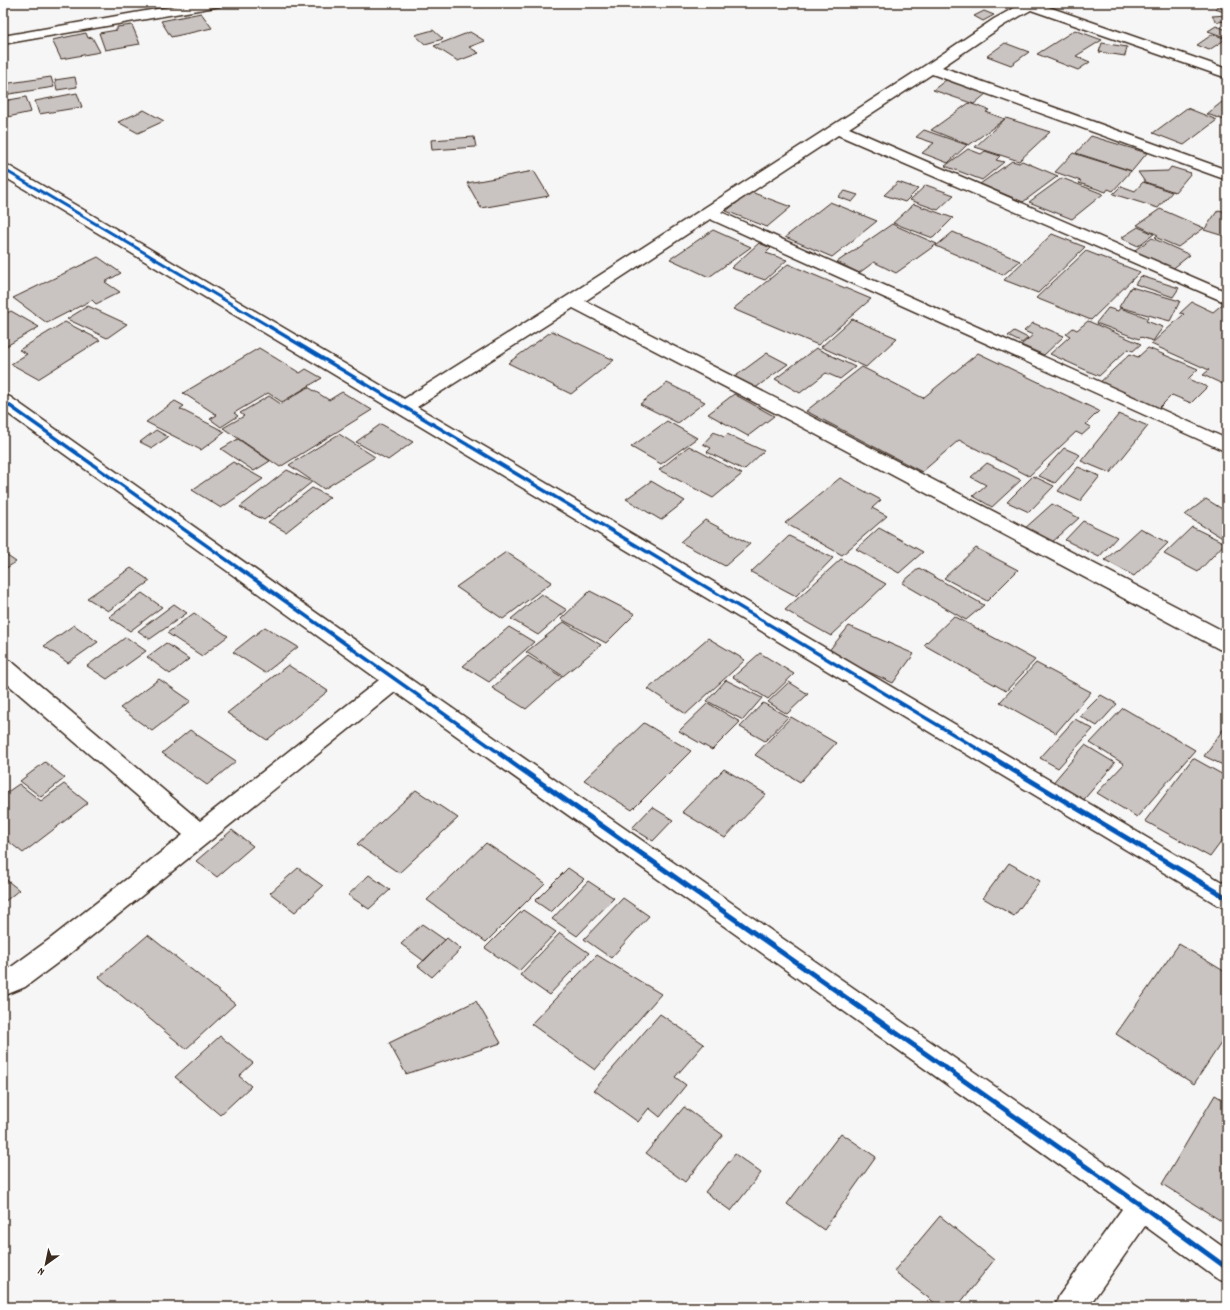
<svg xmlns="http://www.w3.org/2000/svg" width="1230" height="1310" font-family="Dekko,sans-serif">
<rect width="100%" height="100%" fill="#f7f6f6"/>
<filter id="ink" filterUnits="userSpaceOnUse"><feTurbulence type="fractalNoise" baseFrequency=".025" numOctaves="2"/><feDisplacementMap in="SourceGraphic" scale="8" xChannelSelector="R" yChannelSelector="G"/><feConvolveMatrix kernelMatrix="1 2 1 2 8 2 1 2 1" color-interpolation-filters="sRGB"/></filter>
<g filter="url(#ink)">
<path fill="#c9c3c1" stroke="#3b2a1e" d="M312 3H344L315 8Z
M476 3H495L482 7Z
M1222 3H1227V13L1215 9Z
M984 11 994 15 983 21 974 16Z
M201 13 212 28 171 37 161 21Z
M1227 15V21L1217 22 1212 16Z
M132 25 140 44 105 50 99 33 117 30V27Z
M1216 26 1227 30V38L1208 31Z
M433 30 443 39 425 44 415 35Z
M1075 30 1102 40 1076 56 1090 62 1078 70 1037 54Z
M470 32 485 41 469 47 479 53 458 61 434 46Z
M86 33 88 38 92 37 100 52 61 59 52 40Z
M1213 34 1226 39 1209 50 1197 45Z
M1005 43 1029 52 1011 65 987 56Z
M1102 43 1127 47 1125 56 1099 52Z
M51 77 54 87 3 95V84Z
M75 77 77 87 57 90 55 80Z
M946 80 987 93 974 104 933 90Z
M77 93 82 107 39 114 35 101Z
M26 97 31 112 3 118V101Z
M1222 102 1227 103V121L1207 114Z
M969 103 989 110 986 112 1005 119 969 145 931 130Z
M1187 108 1217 120 1184 145 1153 133Z
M144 110 164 121 138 133 118 122Z
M1006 118 1050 132 1019 161 975 147Z
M924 130 967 145 948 163 922 153 934 143 916 137Z
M1091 136 1147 153 1132 171 1076 153Z
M474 137 476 147 432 150 431 140Z
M968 149 981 154 985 151 1000 156 996 160 1004 162 982 180 945 166Z
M1073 153 1131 171 1113 191 1108 189 1106 192 1079 183 1081 181 1055 172Z
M1012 161 1019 163 1022 161 1058 176 1023 202 980 184Z
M1171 167 1191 173 1175 192 1145 182 1138 172 1168 171Z
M534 171 549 196 481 208 467 183Z
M1062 178 1103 194 1072 219 1029 202Z
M898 182 918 189 905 202 884 195Z
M1143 182 1172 192 1158 208 1113 194 1121 186 1135 191Z
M926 185 954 195 938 210 910 200Z
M845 191 858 195 852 202 838 197Z
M751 192 791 207 767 227 726 211Z
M830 202 877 221 832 257 785 237Z
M914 204 953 218 933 238 893 223Z
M1160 209 1204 228 1178 247 1155 237 1158 235 1137 225Z
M1218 210 1227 212V237L1204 230Z
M892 224 937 244 896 273 874 262 859 273 837 262Z
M1138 227 1154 234 1138 246 1121 238Z
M713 230 751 247 709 277 670 259Z
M953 232 1020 261 1003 275 936 246Z
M1052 234 1085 247 1038 293 1004 280Z
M1152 238 1190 255 1171 270 1132 252Z
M759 243 771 248 766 253 787 260 765 280 731 268Z
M1086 251 1140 272 1091 320 1036 298Z
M98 257 121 273 105 282 120 292 96 304 92 300 47 323 13 298Z
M788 264 871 299 818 345 733 309Z
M1141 276 1179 288 1173 297 1135 284Z
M1131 287 1180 301 1170 321 1119 307Z
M1192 302 1213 312 1225 302 1227 303V386L1203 375 1209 370 1151 344 1184 314 1180 313Z
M88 306 127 324 107 338 67 319Z
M1108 308 1118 311 1120 308 1148 318 1146 321 1163 327 1153 341 1141 337 1139 339 1096 323Z
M11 311 39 327 3 348V315Z
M852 319 897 338 866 367 821 347Z
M1088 321 1141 344 1133 351 1128 349 1099 376 1050 354 1070 336 1066 334 1073 328 1077 330Z
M65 322 100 340 38 379 11 364 27 354 19 350Z
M1033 323 1064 336 1044 355 1021 345 1033 335 1024 331Z
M552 331 614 360 571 394 508 363Z
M1014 331 1028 338 1022 343 1008 336Z
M259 348 300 373 306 369 322 378 282 402 268 393 234 413 238 416 221 427 210 419 217 415 183 393Z
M816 348 855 367 840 379 826 373 800 393 775 379Z
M1148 348 1198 369 1188 379 1207 387 1191 403 1172 395 1156 411 1097 385 1130 354 1138 357Z
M767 353 788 364 754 389 733 378Z
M978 353 1099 411 1086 424 1091 427 1082 435 1076 432 1029 476 959 440 922 472 806 411 862 367 923 398Z
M667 383 705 402 678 423 640 404Z
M308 387 329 400 342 392 372 410 280 467 223 428 244 416 240 413 269 396 281 404Z
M734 394 774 416 748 436 708 414Z
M175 401 184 406 180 409 225 432 201 450 146 422Z
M1119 414 1148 426 1110 473 1081 461Z
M667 421 697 438 661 464 631 447Z
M381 424 413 442 388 460 356 442Z
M156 430 168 437 152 448 140 442Z
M714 432 724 437 727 434 764 451 744 470 707 452 711 448 703 444Z
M339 434 375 457 324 489 289 465Z
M238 439 270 461 254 471 221 449Z
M689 446 742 474 713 498 659 470Z
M1064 448 1080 455 1055 483 1039 476Z
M233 462 263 479 221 508 192 490Z
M987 463 1021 480 992 507 973 496 986 485 971 477Z
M1078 467 1100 476 1080 501 1058 491Z
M287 470 312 482 264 520 240 507Z
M1033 476 1054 486 1029 512 1007 502Z
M840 478 881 500 872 508 887 516 842 555 785 523Z
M651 481 685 501 661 520 626 499Z
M312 488 330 497 286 532 268 522Z
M1206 499 1227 512V537L1224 539 1185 515Z
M1052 504 1079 518 1050 544 1023 530Z
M705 520 750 544 725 566 680 542Z
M1083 521 1117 537 1099 557 1065 540Z
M1192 527 1225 543 1198 572 1164 554Z
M879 528 923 552 899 573 856 549Z
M1140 528 1168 543 1134 576 1105 560Z
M789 536 833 558 796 596 751 572Z
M976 548 1018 570 987 601 944 578Z
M506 552 552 582 503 619 456 587Z
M3 553 16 562 3 570Z
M841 559 886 584 831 636 785 610Z
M131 568 150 581 108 611 87 598Z
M919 568 984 605 966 620 902 583Z
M590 591 635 614 606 643 561 619Z
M142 593 162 607 130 631 109 617Z
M541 594 567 610 538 635 511 619Z
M174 604 187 613 150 639 138 631Z
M194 613 228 636 202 656 167 633Z
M954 616 1035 660 1006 691 924 645Z
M564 622 601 645 563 676 526 652Z
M74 625 98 642 68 663 44 646Z
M849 626 914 654 893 683 827 653Z
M265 627 298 647 265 673 233 652Z
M509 627 534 642 489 682 463 666Z
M126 637 146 651 107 679 87 666Z
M708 638 745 660 686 714 648 689Z
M166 643 189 659 170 674 147 657Z
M760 653 794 674 768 699 733 677Z
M528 656 562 677 526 709 492 688Z
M1036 663 1091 692 1056 733 1000 702Z
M288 665 328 691 267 740 227 713Z
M159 679 191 701 152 731 120 708Z
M726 680 762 698 743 720 707 701Z
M789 682 808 694 787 714 768 702Z
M1101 695 1117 704 1097 726 1080 716Z
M708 703 740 722 712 750 679 731Z
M763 703 788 717 765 741 740 727Z
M1123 708 1195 750 1137 817 1097 793 1124 764 1090 743Z
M791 717 836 743 800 782 755 755Z
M1075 719 1093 729 1058 768 1040 758Z
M644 723 691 751 632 810 584 780Z
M1227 724V767L1204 756Z
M190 730 236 761 207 785 162 753Z
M1085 745 1115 763 1080 804 1050 786Z
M1193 758 1227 777V834L1210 857 1145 821Z
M45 762 65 778 41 797 20 781Z
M724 769 766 794 725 838 682 812Z
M19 784 41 801 64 784 88 803 23 853 3 837V795Z
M416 790 458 818 399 873 357 844Z
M652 807 673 820 653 841 632 828Z
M232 830 253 846 217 877 196 861Z
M486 843 545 883 486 942 427 900Z
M1009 863 1040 881 1014 916 983 898Z
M298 868 323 886 295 912 270 893Z
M568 868 584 879 551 912 535 901Z
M369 875 390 890 369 909 348 895Z
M3 877 19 890 3 903Z
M588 881 614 898 577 936 552 919Z
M623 898 649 916 611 958 584 939Z
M523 910 556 932 519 971 485 948Z
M422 924 445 940 424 961 401 944Z
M560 933 589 953 549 995 520 975Z
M148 935 235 1004 186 1049 99 977Z
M447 938 461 949 432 977 418 966Z
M1179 944 1227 973V1034L1194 1084 1116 1034Z
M597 955 661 994 595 1070 531 1024Z
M476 1001 501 1043 406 1074 389 1043Z
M660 1014 704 1044 675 1077 686 1085 660 1117 649 1108 638 1122 594 1090Z
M220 1036 253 1063 239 1076 251 1086 220 1115 175 1077Z
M1215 1095 1227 1102V1221L1226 1224 1162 1184Z
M684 1107 723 1135 685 1182 646 1153Z
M841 1133 876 1157 824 1230 787 1204Z
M735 1154 761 1173 731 1211 705 1192Z
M940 1216 994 1260 957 1307H940L894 1271Z"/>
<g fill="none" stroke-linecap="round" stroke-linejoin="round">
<defs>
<path id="street" d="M191 3H222L220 6 215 7 3 44V36Z
M1023 3H1041L1040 4 1227 69V78L1031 10 1004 25 942 67 1227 170V180L932 74 849 128 1227 292V303L838 135 721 212 1227 439V452L710 219 585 301 816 419 1227 633V651L1219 649 802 427 573 308 417 407 1227 885V908L1218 905 3 176V164L9 166 404 399 566 297 926 65 994 19Z
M3 395 10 397 403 674 1152 1196 1227 1250V1283L1216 1278 1145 1226 1088 1307H1055L1059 1296 1122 1209 395 692 68 955 25 987 3 996V973L50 939 183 835 3 680V659L11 661 200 821 379 680 3 410Z"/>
</defs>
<use href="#street" stroke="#3b2a1e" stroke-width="3"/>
<use href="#street" fill="#fff" fill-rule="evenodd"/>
<defs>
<path id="cycleway-far2" d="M3 169 272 328"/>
<path id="cycleway-far1" d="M270 327 988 755
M3 401 502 755"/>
<path id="cycleway" d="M500 754 1142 1206 1227 1268
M986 754 1227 898"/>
</defs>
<use href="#cycleway-far2" stroke="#fff" stroke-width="5"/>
<use href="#cycleway-far1" stroke="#fff" stroke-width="6"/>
<use href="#cycleway" stroke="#fff" stroke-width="8"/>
<use href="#cycleway-far2" stroke="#0057b8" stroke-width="3"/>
<use href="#cycleway-far1" stroke="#0057b8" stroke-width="3.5"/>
<use href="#cycleway" stroke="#0057b8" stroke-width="5"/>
</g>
</g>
<rect width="1230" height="1310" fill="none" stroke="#fff" stroke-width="16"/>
<rect x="8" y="8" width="1214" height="1294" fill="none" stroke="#3b2a1e" stroke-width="1.5" filter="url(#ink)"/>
<g transform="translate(46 1264) rotate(213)" stroke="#ffffff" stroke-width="3" paint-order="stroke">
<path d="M0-3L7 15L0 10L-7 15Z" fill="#3b2a1e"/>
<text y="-6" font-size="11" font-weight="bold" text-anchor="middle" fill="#3b2a1e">N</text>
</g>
</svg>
